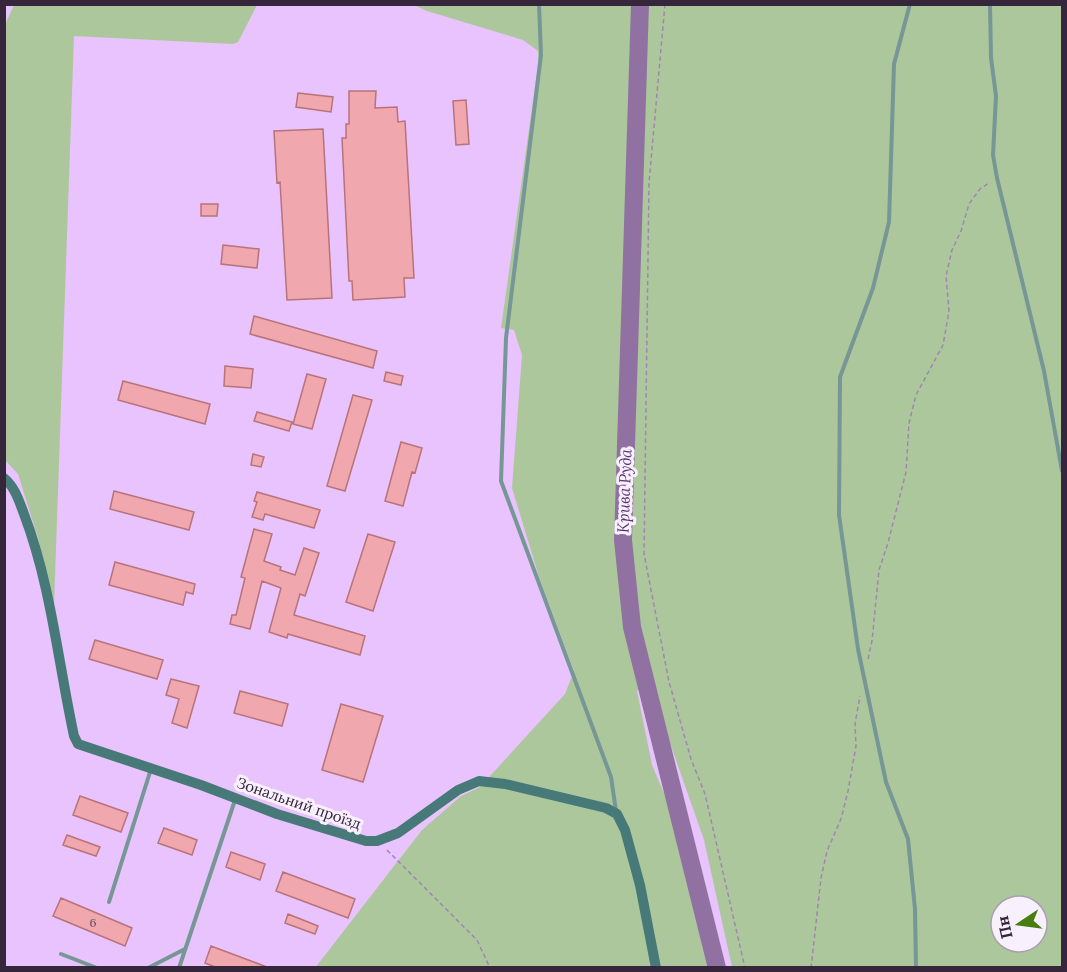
<svg xmlns="http://www.w3.org/2000/svg" width="1067" height="972" font-family="Lora,serif">
<rect width="100%" height="100%" fill="#e8c3fd"/>
<path fill="#adc79d" fill-rule="evenodd" d="M14 5H257L238 42 233 44 74 36 54 605 38 538 18 474 5 460 4 27Z
M414 5H1062V967H732L704 840 663 723 652 675 637 691 652 765 676 822 711 967 315 968 422 830 461 796 480 787 565 694 574 671 540 580 512 488 522 355 514 330 501 328 538 65V51L523 40 427 11ZM1001 906H1037V942H1001Z"/>
<g fill="none" stroke-linecap="round" stroke-linejoin="round">
<path stroke="#9071a2" stroke-width="18" d="M640 4 623 540 632 627 717 968"/>
</g>
<path fill="#f1a7ae" stroke="#b8737a" stroke-width="1.5" d="M349 91H376L375 108 397 107 398 122 405 121 414 278H404L405 297 353 300 352 281H349L342 138H346V124H349Z
M298 93 333 97 331 112 296 107Z
M466 100 469 144 456 145 453 101Z
M323 129 332 298 287 300 280 182 277 183 274 131Z
M201 204H218L217 216H201Z
M223 245 259 249 257 268 221 264Z
M254 316 377 351 373 368 250 334Z
M225 366 253 369 251 388 224 386Z
M386 372 403 376 401 385 384 381Z
M307 374 326 379 312 429 293 424Z
M123 381 210 404 205 424 118 400Z
M353 395 372 400 345 491 327 486Z
M257 412 292 422 289 431 254 421Z
M401 442 422 448 415 473 412 472 403 506 385 501Z
M253 454 264 457 261 467 251 465Z
M114 491 194 512 189 530 110 509Z
M257 492 320 510 314 528 265 514 263 520 252 517 257 502 254 501Z
M254 529 272 534 264 561 281 567 280 570 295 575 304 548 319 553 305 596 300 594 294 615 365 636 360 655 288 634 287 638 269 632 281 588 262 581 250 629 230 624 232 615H236L245 578 241 577Z
M368 534 395 542 373 611 346 602Z
M115 562 195 584 193 594 186 592 183 605 109 585Z
M95 640 163 660 157 679 89 659Z
M171 679 199 686 187 728 172 723 179 699 166 695Z
M240 691 288 704 282 726 234 713Z
M341 704 383 716 363 782 322 770Z
M80 796 128 813 121 832 73 815Z
M164 828 197 840 192 855 158 843Z
M67 835 100 847 96 856 63 845Z
M231 852 265 864 260 880 226 867Z
M283 872 355 899 348 918 276 891Z
M61 898 132 928 125 946 53 916Z
M288 914 318 926 315 934 285 923Z
M211 946 267 967V968H218L205 963Z"/>
<g fill="none" stroke-linecap="round" stroke-linejoin="round">
<path stroke="#a185b1" stroke-width="1.5" stroke-dasharray="4.5 3" stroke-linecap="butt" d="M665 4 649 183 644 554 669 682 691 759 705 794 745 968
M868 659 872 641 879 570 888 543 906 472 909 423 916 395 943 345 949 311 946 276 952 250 961 231 969 204 980 189 990 182
M387 850 477 940 490 968
M811 968 821 878 827 851 841 819 848 791 856 746 855 724 860 696"/>
<path stroke="#769795" stroke-width="4" d="M539 4 541 55 506 338 501 481 611 777 616 811
M910 4 894 64 889 222 873 288 840 377 839 515 858 649 886 782 908 839 915 909 916 968
M990 4 991 58 996 96 993 155 997 178 1044 371 1062 471
M109 902 151 769
M61 954 97 968
M148 968 185 949
M179 968 235 800"/>
<path stroke="#467977" stroke-width="10" d="M4 478C15 487 19 501 24 514 51 585 58 662 74 736L78 744 201 785 277 814 366 841H377L398 833 458 790 479 781 505 784 606 808 617 814 625 830 640 885 656 968"/>
</g>
<g text-anchor="middle" dominant-baseline="central" stroke-width="6" stroke-linejoin="round" paint-order="stroke">
<g font-size="12" fill="#644658">
<text x="93" y="922">6</text>
</g>
<g font-size="15" fill="#35263c" stroke="#f8f1fd">
<text transform="translate(299 803) rotate(19)">Зональний проїзд</text>
</g>
<g font-size="16" font-style="italic" fill="#5d3372" stroke="#f8f1fd">
<text transform="translate(624 491) rotate(-88)">Крива Руда</text>
</g>
</g>
<rect width="1067" height="972" fill="none" stroke="#35263c" stroke-width="12"/>
<g transform="translate(1019 924) rotate(257)"><circle r="28" fill="#f8f1fd" stroke="#aaa0b0" stroke-width="1.5"/>
<path d="M0-4.5L10 22L0 15L-10 22Z" fill="#487d10"/>
<text y="-9" font-size="16" font-weight="bold" text-anchor="middle" fill="#35263c">Пн</text>
</g>
</svg>
